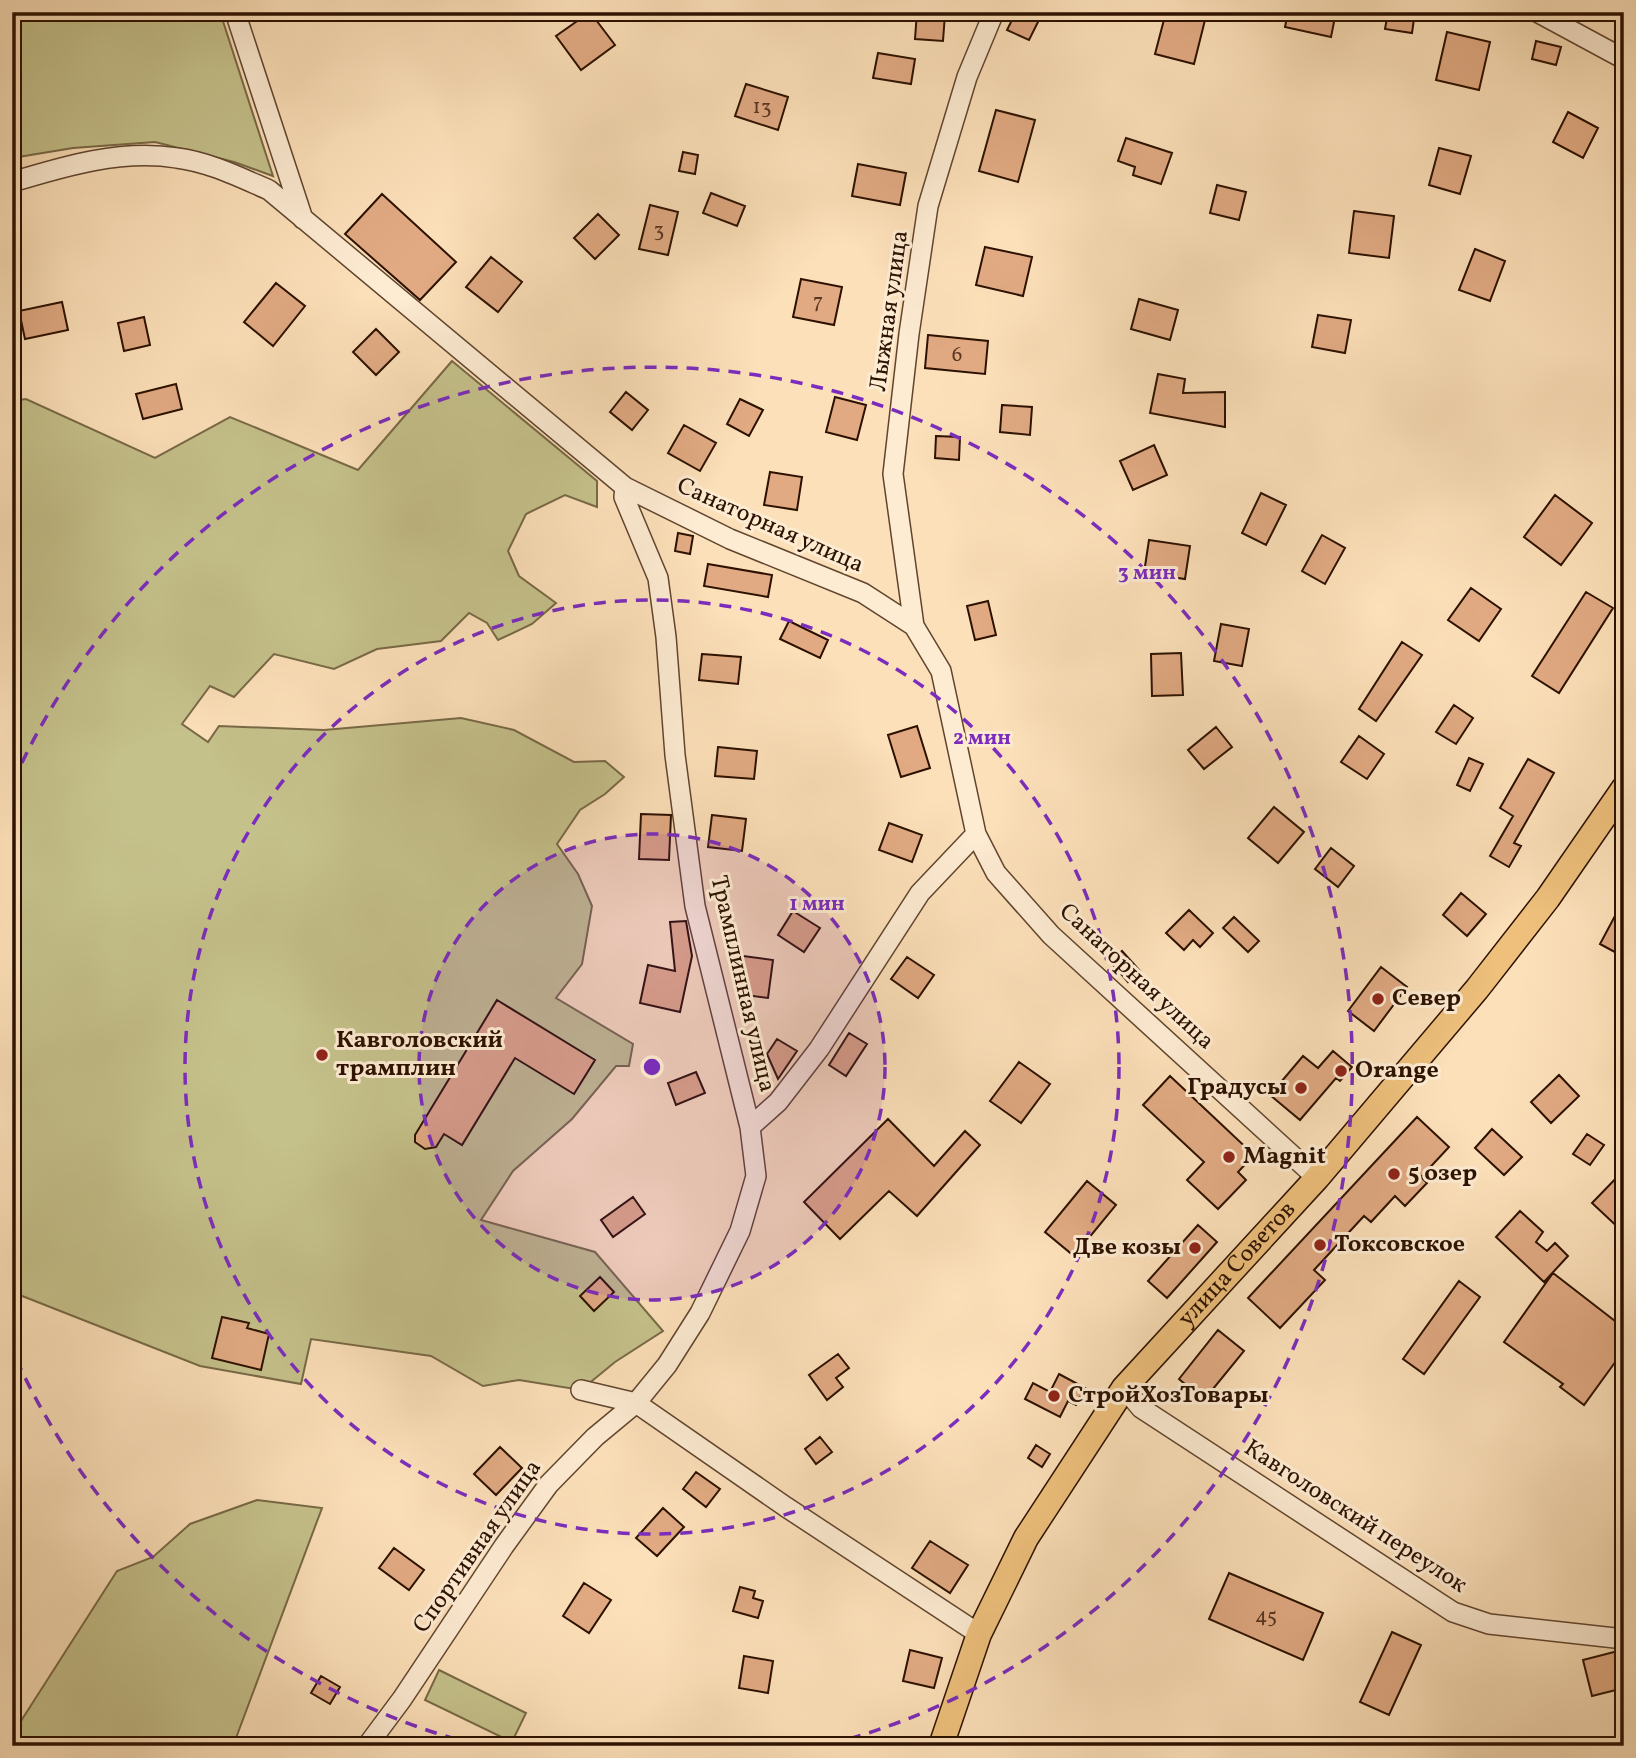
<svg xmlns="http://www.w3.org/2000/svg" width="1636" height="1758" font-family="Vollkorn,serif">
<rect width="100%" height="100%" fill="#fce0b9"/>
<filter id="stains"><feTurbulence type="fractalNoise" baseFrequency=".00286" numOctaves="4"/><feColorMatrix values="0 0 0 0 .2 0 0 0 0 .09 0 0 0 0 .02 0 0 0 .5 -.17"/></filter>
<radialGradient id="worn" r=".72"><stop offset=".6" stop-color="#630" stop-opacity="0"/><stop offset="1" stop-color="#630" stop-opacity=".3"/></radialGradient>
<path fill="#c5c18b" stroke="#786946" stroke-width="2" d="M12 12H220L273 176 234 162 155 142 73 148 12 158Z
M452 361 597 481V507L565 495 526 514 508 551 519 576 556 603 532 624 498 640 487 623 469 613 441 641 377 649 334 669 274 654 234 697 210 686 182 724 208 742 219 726 324 730 461 718 514 730 574 762 605 761 624 777 605 794 580 810 557 844 578 874 592 906 582 964 556 998 633 1044 629 1066H616L572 1119 513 1171 481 1220 595 1252 663 1331 615 1362 581 1390 519 1380 483 1386 431 1356 311 1339 301 1384 200 1366 12 1292V401L26 399 155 458 230 417 358 470Z
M257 1500 322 1508 233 1746H12V1735L117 1571 153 1557 190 1524Z
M439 1670 526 1713 512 1742 425 1700Z"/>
<path fill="#e1aa83" stroke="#2c1100" stroke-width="2" d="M590 12 615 45 581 70 556 36Z
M917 12 945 14 943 41 915 39Z
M1016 12H1043L1029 40 1007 30Z
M1166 12H1193L1206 16 1194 64 1155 54Z
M1288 12H1336L1331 37 1285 27Z
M1388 12H1415L1412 33 1385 29Z
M1447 32 1490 42 1479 90 1436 80Z
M1536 41 1561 47 1556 65 1532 59Z
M878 53 915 59 911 84 873 78Z
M746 84 788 97 778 130 735 116Z
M996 110 1035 120 1018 182 979 171Z
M1568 112 1598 128 1583 158 1553 142Z
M1126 138 1172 153 1161 184 1133 175 1135 167 1118 161Z
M1439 148 1471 156 1460 194 1429 185Z
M683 152 698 155 695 174 679 171Z
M858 164 906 173 900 205 852 196Z
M1217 185 1246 192 1239 220 1210 213Z
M711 193 745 206 737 226 703 213Z
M382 194 456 262 420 300 345 234Z
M650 205 678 212 668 255 639 249Z
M1354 211 1394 216 1389 258 1349 253Z
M598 214 619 235 595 259 574 238Z
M985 247 1032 257 1023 296 976 285Z
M1475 249 1505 261 1490 301 1459 290Z
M491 257 522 282 498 312 466 287Z
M801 279 842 287 834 325 793 317Z
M276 283 305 306 273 346 244 322Z
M1139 299 1178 310 1170 340 1131 329Z
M62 302 68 330 25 339 19 311Z
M1318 315 1351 320 1345 353 1312 347Z
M144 317 150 345 124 351 118 323Z
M376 329 399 352 376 375 353 352Z
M928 335 988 341 985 374 925 368Z
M1158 374 1185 379 1183 393 1225 392V427L1150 413Z
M176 384 182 409 143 419 136 394Z
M626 392 648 410 632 430 610 412Z
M835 397 866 405 857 440 826 432Z
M740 399 763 410 749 436 727 424Z
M1002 405 1032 407 1030 435 1000 432Z
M684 425 716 443 700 471 668 453Z
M936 436 960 437 959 460 935 458Z
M1154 445 1167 475 1133 490 1120 461Z
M770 472 802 477 797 510 764 505Z
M1261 493 1286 505 1266 545 1242 533Z
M1555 495 1592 523 1561 565 1524 537Z
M678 533 693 536 690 554 675 551Z
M1322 535 1345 548 1325 584 1302 571Z
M1149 540 1190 546 1185 579 1144 573Z
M708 564 772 575 768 597 704 586Z
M1471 588 1501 609 1479 641 1448 620Z
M1586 592 1613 608 1559 693 1532 676Z
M988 601 996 635 975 640 967 606Z
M789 621 828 640 820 658 780 639Z
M1221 624 1249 629 1242 666 1214 661Z
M1402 642 1422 655 1376 721 1359 709Z
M1181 653 1183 695 1152 696 1151 654Z
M702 654 741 657 738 684 699 680Z
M1454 705 1473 718 1456 744 1436 732Z
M917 726 930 768 901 777 888 735Z
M1216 727 1232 747 1204 769 1188 750Z
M1359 736 1384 754 1367 779 1341 762Z
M718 747 757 751 754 779 715 776Z
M1469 758 1483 764 1470 791 1457 785Z
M1528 759 1554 773 1514 843 1521 846 1509 867 1490 856 1513 816 1500 808Z
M1274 807 1304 832 1278 863 1248 838Z
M641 814 671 815 669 860 639 859Z
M712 815 746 819 742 851 708 847Z
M889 823 922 835 912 862 879 850Z
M1331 848 1354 866 1338 887 1315 869Z
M1461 893 1486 914 1467 936 1443 915Z
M1624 899V957L1600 944Z
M1189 910 1213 933 1200 947 1193 940 1184 950 1166 933Z
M793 911 820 928 804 952 778 935Z
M1234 917 1259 941 1248 952 1223 928Z
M686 921 692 956 680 1012 640 1003 648 965 675 971 670 922Z
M1122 951 1140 971 1128 982 1110 961Z
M743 956 773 960 768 998 738 994Z
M907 957 934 975 918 998 891 979Z
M1381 967 1407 987 1374 1031 1348 1011Z
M497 1000 595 1060 574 1094 515 1058 462 1145 444 1134 436 1147 425 1149 415 1142V1135Z
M849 1033 867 1044 846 1076 829 1065Z
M777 1039 797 1051 778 1079 767 1054Z
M1333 1051 1352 1067 1340 1081 1336 1078 1300 1120 1270 1095 1303 1056 1318 1068Z
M1019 1062 1050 1084 1021 1123 990 1101Z
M696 1072 705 1093 676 1105 668 1083Z
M1559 1075 1579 1096 1551 1123 1531 1102Z
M1170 1076 1254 1155 1238 1172 1246 1180 1218 1209 1187 1180 1204 1162 1143 1105Z
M1417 1117 1449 1147 1421 1177 1427 1183 1405 1206 1395 1196 1371 1222 1364 1216 1314 1270 1325 1280 1280 1328 1248 1298Z
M888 1119 934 1166 965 1131 980 1145 917 1216 889 1191 840 1239 804 1202Z
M1492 1129 1522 1157 1504 1175 1475 1148Z
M1587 1134 1604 1145 1590 1165 1573 1154Z
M1624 1170V1233L1592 1203Z
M1087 1181 1116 1205 1074 1256 1045 1232Z
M633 1197 645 1214 613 1237 601 1220Z
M1520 1211 1543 1232 1536 1242 1547 1251 1555 1243 1568 1256 1544 1282 1496 1237Z
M1198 1225 1217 1242 1167 1298 1148 1281Z
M1553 1273 1624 1328V1350L1584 1405 1560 1387 1563 1384 1504 1342Z
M600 1277 614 1292 594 1311 580 1296Z
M1459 1281 1480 1297 1424 1374 1403 1359Z
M222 1317 249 1323 247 1328 269 1334 261 1370 212 1358Z
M1218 1330 1244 1351 1204 1400 1179 1379Z
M838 1354 849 1368 836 1378 843 1387 827 1400 809 1375Z
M1059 1374 1085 1388 1076 1405 1068 1401 1060 1417 1025 1399 1033 1383 1050 1392Z
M820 1437 832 1452 816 1464 805 1449Z
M1036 1445 1050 1454 1042 1467 1028 1458Z
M500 1447 522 1468 496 1495 474 1474Z
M696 1472 720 1489 706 1507 683 1489Z
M663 1508 684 1527 657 1556 636 1538Z
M930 1541 968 1565 950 1593 912 1568Z
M394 1548 424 1570 409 1590 379 1568Z
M1229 1573 1323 1613 1303 1660 1209 1619Z
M584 1583 611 1600 589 1633 563 1616Z
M740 1587 755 1591 753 1598 763 1601 758 1618 733 1611Z
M1392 1632 1421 1645 1389 1715 1360 1702Z
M910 1650 942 1658 934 1688 903 1681Z
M1618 1651 1624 1673V1688L1592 1696 1583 1660Z
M744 1656 773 1661 768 1693 739 1688Z
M321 1676 340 1687 330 1704 311 1693Z"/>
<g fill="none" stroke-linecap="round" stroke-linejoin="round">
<defs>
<path id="minor" d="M235 12 303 219
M1537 12 1624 59
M12 182C65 166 121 149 177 158 209 162 239 177 269 190L625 487 730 539 863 593 914 626 941 671 976 834 996 873 1051 935 1317 1178
M625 487 624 497 658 578 666 637 675 755 695 906 750 1127 778 1102 819 1049 920 893 976 834
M914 626 893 474 909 334 928 206 967 77 994 12
M1124 1388 1141 1408 1453 1612 1489 1624 1624 1639
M581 1390 636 1403 786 1507 979 1634
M367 1746 402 1699 504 1546 549 1484 595 1437 636 1403 667 1365 700 1313 740 1231 756 1176 750 1127"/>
<g id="major">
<path id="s1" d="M941 1746 979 1634 1026 1538 1124 1388 1317 1178 1477 989 1548 898 1624 788"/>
</g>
</defs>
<use href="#minor" stroke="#60452e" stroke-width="22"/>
<use href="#major" stroke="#2c1100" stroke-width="27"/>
<use href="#minor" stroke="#fdebd2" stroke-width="19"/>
<use href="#major" stroke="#eec07c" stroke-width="24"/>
</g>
<circle cx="652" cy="1067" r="233" fill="#7b2cbf" fill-opacity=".12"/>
<g fill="none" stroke="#7b2cbf" stroke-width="3.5" stroke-dasharray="12 9">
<circle cx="652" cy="1067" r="233"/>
<circle cx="652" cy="1067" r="467"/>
<path d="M477 1745A700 700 0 0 1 13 1352M13 782A700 700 0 1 1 827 1745"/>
</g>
<g fill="#8f2418" stroke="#fdebd2" stroke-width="2.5">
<circle cx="1378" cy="999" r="7"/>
<circle cx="322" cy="1055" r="7"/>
<circle cx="1341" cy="1071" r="7"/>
<circle cx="1301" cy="1088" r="7"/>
<circle cx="1229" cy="1157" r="7"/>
<circle cx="1394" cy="1174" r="7"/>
<circle cx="1320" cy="1245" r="7"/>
<circle cx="1195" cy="1248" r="7"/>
<circle cx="1054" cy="1396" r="7"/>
</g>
<g text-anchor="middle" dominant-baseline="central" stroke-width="6" stroke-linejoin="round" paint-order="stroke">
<g font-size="21" fill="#593721">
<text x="762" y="107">13</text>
<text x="659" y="230">3</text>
<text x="818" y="302">7</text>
<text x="957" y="355">6</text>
<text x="1266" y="1616">45</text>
</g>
<g font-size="24" fill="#2c1100" stroke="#fdebd2">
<text transform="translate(890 311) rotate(-82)">Лыжная улица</text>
<text transform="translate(770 526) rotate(24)">Санаторная улица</text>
<text transform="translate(1136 977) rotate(43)">Санаторная улица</text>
<text transform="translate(742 984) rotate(77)">Трамплинная улица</text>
<text stroke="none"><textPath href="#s1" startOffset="572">улица Советов</textPath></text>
<text transform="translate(1355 1517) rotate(33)">Кавголовский переулок</text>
<text transform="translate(478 1547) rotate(-55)">Спортивная улица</text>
</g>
<g font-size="24" font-weight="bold" fill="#2c1100" stroke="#fdebd2" text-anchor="start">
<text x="1392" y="999">Север</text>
<text x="336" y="1041">Кавголовский<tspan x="336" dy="28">трамплин</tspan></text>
<text x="1355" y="1071">Orange</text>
<text x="1287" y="1088" text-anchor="end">Градусы</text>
<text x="1243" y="1157">Magnit</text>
<text x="1408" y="1174">5 озер</text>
<text x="1334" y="1245">Токсовское</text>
<text x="1181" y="1248" text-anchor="end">Две козы</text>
<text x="1068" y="1396">СтройХозТовары</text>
</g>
</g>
<circle cx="652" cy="1067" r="10" fill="#7b2cbf" stroke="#fdebd2" stroke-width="3.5"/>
<g font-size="21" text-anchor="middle" font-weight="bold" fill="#7b2cbf" stroke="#fdebd2" stroke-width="6" stroke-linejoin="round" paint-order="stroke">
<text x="1147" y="579">3 мин</text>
<text x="982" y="744">2 мин</text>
<text x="817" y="910">1 мин</text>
</g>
<rect width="1636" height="1758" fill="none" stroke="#fce0b9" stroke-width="42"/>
<rect x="14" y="14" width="1608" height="1730" fill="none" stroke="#2c1100" stroke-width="3.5"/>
<rect x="21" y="21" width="1594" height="1716" fill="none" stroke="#2c1100" stroke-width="2"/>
<rect width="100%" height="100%" filter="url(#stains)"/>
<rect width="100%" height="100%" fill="url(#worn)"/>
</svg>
